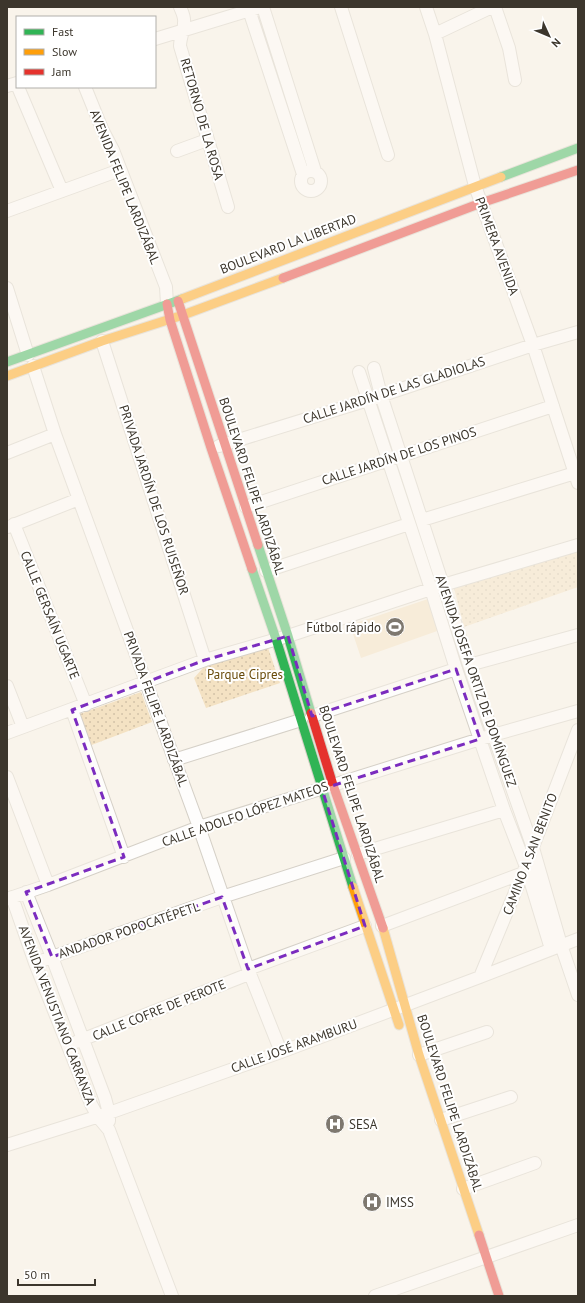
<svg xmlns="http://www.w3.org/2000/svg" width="585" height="1303" font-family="'PT Sans',sans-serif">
<defs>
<pattern id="park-dots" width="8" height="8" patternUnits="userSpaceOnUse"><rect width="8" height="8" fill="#f4e2c3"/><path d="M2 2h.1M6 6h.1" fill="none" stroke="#d2c2a8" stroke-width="1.8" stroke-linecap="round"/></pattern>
</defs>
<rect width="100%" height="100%" fill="#f9f4eb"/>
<path fill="#f4e2c3" d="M431 598 440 630 361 658 350 625Z"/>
<path fill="url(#park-dots)" d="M578 548V587L464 627 454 588Z
M267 645 280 683 206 708 194 678 203 668Z
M141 692 152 722 89 746 77 715Z"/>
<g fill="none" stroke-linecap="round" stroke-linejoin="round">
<defs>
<path id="street" d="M180 7C182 12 185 17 184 23 184 31 180 38 180 46L228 207
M263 7 315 171
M341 7 388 155
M426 7 435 34 475 186 533 345 578 483
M495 7 509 48 515 80
M249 10 303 174
M435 34 492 7
M155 39 257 8
M7 86 17 83
M18 87 62 191
M85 87 102 129 113 150 166 287 167 304
M177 151 207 140
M301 181a10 10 0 1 1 20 0a10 10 0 1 1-20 0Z
M7 211 120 170
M7 288 28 355
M102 341 205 660
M33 366 55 434 199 827 248 969 281 1052
M374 368 381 395 469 665 533 848 561 945 578 995
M359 372 431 589 456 669 504 810 526 867 551 949
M219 446 368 400 533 345 578 332
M7 453 55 434
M246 507 553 406
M422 520 575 473
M14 524 86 705
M8 527 79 499
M266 571 409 524
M469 665 578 635
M7 686 23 727
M72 710 124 857
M312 716 456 669
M7 733 205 660 288 636 443 585 578 545
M174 760 301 720
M7 777 48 885
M358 854 504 810
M26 892 52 957 105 1098 109 1113V1121
M12 897 35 963 91 1104 98 1117 109 1130 172 1296
M7 899 48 885 199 827 493 735 578 711
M382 926 523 873
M35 963 222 897 344 858
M248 969 365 926
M480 977 523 873 578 730
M76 1042 249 974
M419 1055 487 1032
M441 1120 511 1097
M7 1145 109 1113 281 1052 480 977 578 939
M463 1189 535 1163
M375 1296 578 1225"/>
<path id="fast" d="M501 177 578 148
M7 362 182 299
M258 545 288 636 311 713
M252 569 276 639 353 887"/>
<path id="slow" d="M182 299 501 177
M7 376 102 341 183 315 283 278
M353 887 399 1025
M383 928 419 1055 479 1235"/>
<path id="jam" d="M283 278 481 203 578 170
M178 301 258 545
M167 304 170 320 211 448 252 569
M311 713 333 785 383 928
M479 1235 499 1296"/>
</defs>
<use href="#street" stroke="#d5d0c7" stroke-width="14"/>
<use href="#fast" stroke="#d5d0c7" stroke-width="11"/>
<use href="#slow" stroke="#d5d0c7" stroke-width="11"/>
<use href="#jam" stroke="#d5d0c7" stroke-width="11"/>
<use href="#street" stroke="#fefdfc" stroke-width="12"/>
<use href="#fast" stroke="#30b455" stroke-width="9"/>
<use href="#slow" stroke="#ff9f0a" stroke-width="9"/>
<use href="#jam" stroke="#e5322d" stroke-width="9"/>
</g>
<path d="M0 0H585V1303H0ZM288 636 312 716 456 669 480 739 322 789 365 926 248 969 222 897 52 957 26 892 124 857 72 710 205 660Z" fill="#f9f4eb" fill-opacity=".55" fill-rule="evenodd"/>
<path fill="none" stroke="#7b2cbf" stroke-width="3" stroke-dasharray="8 5" stroke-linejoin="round" d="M288 636 312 716 456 669 480 739 322 789 365 926 248 969 222 897 52 957 26 892 124 857 72 710 205 660Z"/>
<defs>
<symbol id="stadium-disc" viewBox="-11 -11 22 22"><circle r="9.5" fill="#7e786f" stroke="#fff"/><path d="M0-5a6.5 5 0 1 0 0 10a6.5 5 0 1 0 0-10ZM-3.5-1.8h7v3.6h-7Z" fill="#fff"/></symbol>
<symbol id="hospital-disc" viewBox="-11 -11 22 22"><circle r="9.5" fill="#7e786f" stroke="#fff"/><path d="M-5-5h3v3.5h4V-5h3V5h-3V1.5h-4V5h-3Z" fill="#fff"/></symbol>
</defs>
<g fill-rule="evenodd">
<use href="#stadium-disc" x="384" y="616" width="22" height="22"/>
<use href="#hospital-disc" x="324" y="1113" width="22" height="22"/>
<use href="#hospital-disc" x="361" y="1191" width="22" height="22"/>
</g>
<g text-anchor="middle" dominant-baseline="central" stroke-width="4" stroke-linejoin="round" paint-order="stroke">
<g font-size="13" fill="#3c362c" stroke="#fff">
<text transform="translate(202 119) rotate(74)">RETORNO DE LA ROSA</text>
<text transform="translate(125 187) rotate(68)">AVENIDA FELIPE LARDIZÁBAL</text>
<text transform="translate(288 244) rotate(-21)">BOULEVARD LA LIBERTAD</text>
<text transform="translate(497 246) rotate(70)">PRIMERA AVENIDA</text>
<text transform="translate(394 390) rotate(-18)">CALLE JARDÍN DE LAS GLADIOLAS</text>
<text transform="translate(399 456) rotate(-18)">CALLE JARDÍN DE LOS PINOS</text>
<text transform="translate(252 486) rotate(72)">BOULEVARD FELIPE LARDIZÁBAL</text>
<text transform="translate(154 500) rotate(72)">PRIVADA JARDÍN DE LOS RUISEÑOR</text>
<text transform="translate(50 615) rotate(68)">CALLE GERSAÍN UGARTE</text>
<text transform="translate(476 681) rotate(71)">AVENIDA JOSEFA ORTIZ DE DOMÍNGUEZ</text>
<text transform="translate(156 709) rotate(70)">PRIVADA FELIPE LARDIZÁBAL</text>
<text transform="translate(352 794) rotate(72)">BOULEVARD FELIPE LARDIZÁBAL</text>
<text transform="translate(245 814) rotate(-19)">CALLE ADOLFO LÓPEZ MATEOS</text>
<text transform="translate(530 854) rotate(-69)">CAMINO A SAN BENITO</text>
<text transform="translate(129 930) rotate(-19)">ANDADOR POPOCATÉPETL</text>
<text transform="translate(159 1010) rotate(-22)">CALLE COFRE DE PEROTE</text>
<text transform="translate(57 1015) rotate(69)">AVENIDA VENUSTIANO CARRANZA</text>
<text transform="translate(294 1046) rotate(-20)">CALLE JOSÉ ARAMBURU</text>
<text transform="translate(450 1103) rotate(72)">BOULEVARD FELIPE LARDIZÁBAL</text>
</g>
<g font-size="13" fill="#3c362c" stroke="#fff" text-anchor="start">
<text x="381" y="627" text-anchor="end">Fútbol rápido</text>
<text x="349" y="1124">SESA</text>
<text x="386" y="1202">IMSS</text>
</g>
<g font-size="13" fill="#694b0a" stroke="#fff">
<text x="245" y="674">Parque Cipres</text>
</g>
</g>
<rect width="585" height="1303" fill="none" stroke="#3c362c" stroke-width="16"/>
<rect x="16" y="16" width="140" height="72" fill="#ffffff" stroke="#b1afab"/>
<rect x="24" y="29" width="20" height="6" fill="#30b455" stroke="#b1afab"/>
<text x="52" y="36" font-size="12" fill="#3c362c">Fast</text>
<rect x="24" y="49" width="20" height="6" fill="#ff9f0a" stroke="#b1afab"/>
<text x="52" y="56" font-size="12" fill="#3c362c">Slow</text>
<rect x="24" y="69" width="20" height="6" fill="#e5322d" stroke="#b1afab"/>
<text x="52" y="76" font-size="12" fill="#3c362c">Jam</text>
<g transform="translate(549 36) rotate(134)" stroke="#ffffff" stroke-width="3" paint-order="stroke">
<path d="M0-3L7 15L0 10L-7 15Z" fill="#3c362c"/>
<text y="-6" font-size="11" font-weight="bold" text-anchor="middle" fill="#3c362c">N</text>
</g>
<path d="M18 1279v6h77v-6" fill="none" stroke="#3c362c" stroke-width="2"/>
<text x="24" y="1279" font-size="12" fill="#3c362c" stroke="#ffffff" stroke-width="3" paint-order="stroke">50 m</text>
</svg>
